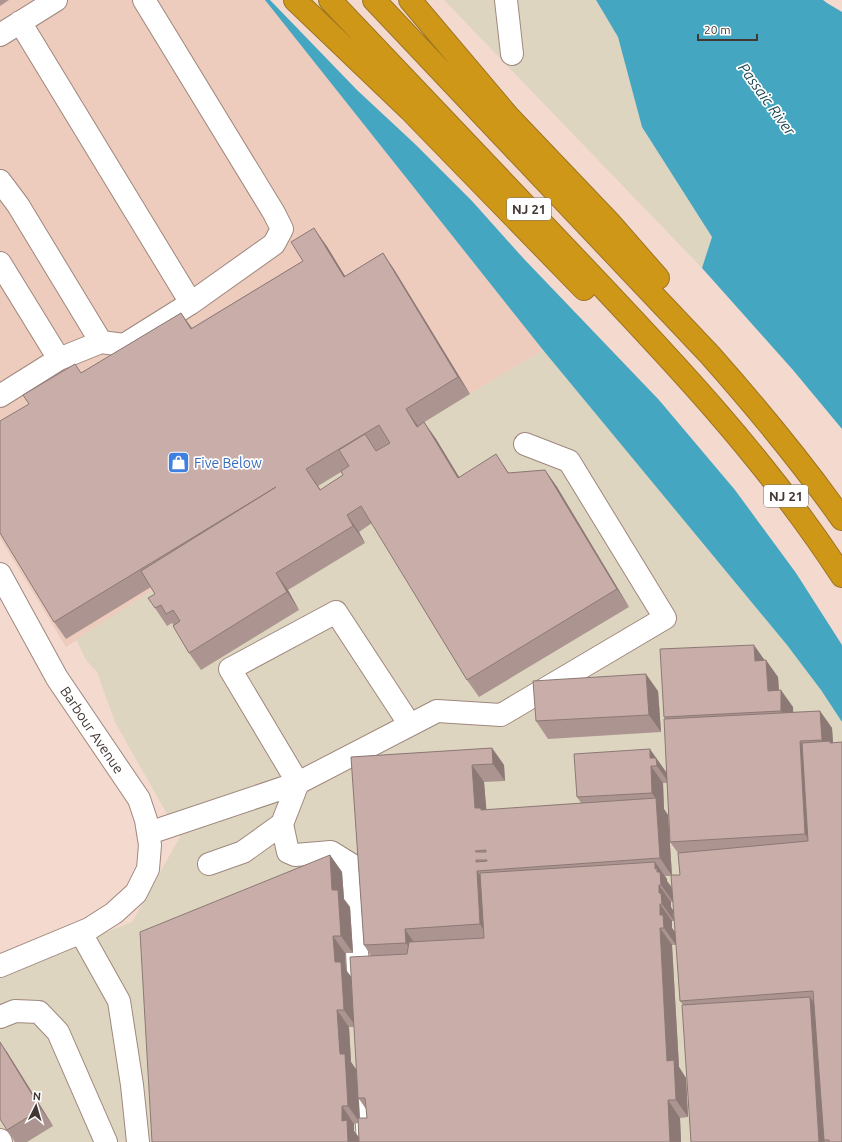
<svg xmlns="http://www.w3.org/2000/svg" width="842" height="1142" font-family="Ubuntu,sans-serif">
<rect width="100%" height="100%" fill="#f3d9ce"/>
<path fill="#edcbbd" d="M0 0H265L543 350 316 486 66 647 0 538Z"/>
<path fill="#ddd5bf" d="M444 0H596L618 37 642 127 712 237 702 268Z
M543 350 787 645 821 690 842 722V1142H0V979L94 937 132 922 180 837 115 722 97 672 86 660 76 639 316 486Z"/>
<path fill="#44a6c1" d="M265 0H270L357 90 416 145 472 201 524 259 659 400 735 490 796 573 842 645V722L821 690 787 645 543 350Z
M596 0H823L827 3 842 12V429L793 370 702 268 712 237 642 127 618 37Z"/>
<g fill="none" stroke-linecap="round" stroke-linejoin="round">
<defs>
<path id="minor" d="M506 0 512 54
M20 22 191 303
M0 35 56 0
M0 181 18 205 101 342
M0 263 59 359 101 342 124 345 191 303 274 244 282 229 274 213 144 0
M0 396 59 359
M0 574 57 678 139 799 146 820 150 845 148 869 136 893 114 913 89 929 0 966
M282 824 288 852 295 855 331 852 352 865 359 987
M149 833 298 783 230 669 336 612 410 725
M209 864 243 852 282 824 298 783 437 711 501 715 665 618 569 461 525 444
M81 933 119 1001 132 1085 138 1142
M0 1017 15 1011 39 1012 58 1032 106 1142
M364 1079 368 1142
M0 1140 1 1142"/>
<path id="highway" d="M295 0 409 109 584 289
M330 0C412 86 494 172 576 259 671 359 766 459 842 576
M374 0 710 355C756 407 801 461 842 519
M410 0 508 116 609 222 658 278"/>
</defs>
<use href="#minor" stroke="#9f877d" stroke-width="24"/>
<use href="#highway" stroke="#9e7521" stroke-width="24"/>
<use href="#minor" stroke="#fff" stroke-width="22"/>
<use href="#highway" stroke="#cf9717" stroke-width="22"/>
</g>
<path fill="#ac9590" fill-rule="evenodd" d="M0 0H9L0 6Z
M326 245 345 276 383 253 395 271 470 394 418 426 424 422 436 439 459 477 545 470 557 487 629 607 479 697 467 680 372 523 359 532 365 543 288 590 299 610 201 670 189 653 172 623 167 626 155 608V594L151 587 66 639 54 622 81 373 181 313 192 328 303 261ZM341 472 343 475 321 490 318 486Z
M764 660 778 677 779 690 793 707V712L820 711 832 728 833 743 842 742V1142H691L683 1005 680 1001 673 902H671V907L674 921H672V928L675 932 676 945H672L679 1067 686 1078 688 1117 680 1118 681 1142H152L330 855 342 872 344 899 350 907 353 953H345L346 970 351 977 371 956 364 945 351 757 492 748 504 765 505 781 484 782 486 810 581 803 577 797 656 758 667 773 665 719 664 717ZM663 783H667L670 842 678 853 680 875H672L668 815 664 809ZM665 876H671L672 888 667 881V879ZM349 1027H354L357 1070 351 1062ZM359 1099 366 1109 367 1118H360ZM358 1123 359 1137 354 1131V1124Z
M658 691 661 732 548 739 536 721Z
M7 1052 53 1126 27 1142H15L7 1130Z"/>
<path fill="#8c7976" d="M314 228 326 245 356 294 344 277Z
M383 253 395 271 470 394 458 377Z
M181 313 193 330 191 329Z
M406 409 418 426 417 427Z
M424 422 436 439 470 495 458 478Z
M496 454 520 490 508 473Z
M306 469 318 486 332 507 320 490Z
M545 470 557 487 629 607 617 589Z
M347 515 359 532 365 543 353 526Z
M276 573 288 590 299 610 287 592Z
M754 645 766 662 755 661Z
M766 660 778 677 780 708 768 691Z
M646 674 658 691 661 732 649 715Z
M781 690 793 707 794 729 781 711Z
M820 711 832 728 834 757 822 740Z
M800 741 812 759 817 852 805 834Z
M492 748 504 765 505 781 493 764Z
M650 749 668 775 669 783 657 766 650 758Z
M472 765 484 782 487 816 475 808Z
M651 766 663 783 664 809 668 815 672 876 660 858 656 799 652 793Z
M330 855 342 872 344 899 350 907 353 953 341 936 332 890Z
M655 862 667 879V881L673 889V902L661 885 655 869Z
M477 871 489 888 492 942 480 924Z
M659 885 671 902V907L673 910 674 921 662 904 659 893Z
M660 904 672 921V928L675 932 676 945 664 928 660 915Z
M660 928 672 945 679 1067 686 1078 688 1117 676 1100 667 1061Z
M405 929 417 947 418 960 406 943Z
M333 936 345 953 346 970 353 979 356 1027 344 1010 335 962Z
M810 997 822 1014 829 1140H824L825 1142H819Z
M337 1010 349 1027 351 1062 357 1071 360 1123 348 1106 340 1054Z
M0 1042 7 1052 53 1126 41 1109Z
M668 1100 680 1118 681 1142H670Z
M342 1106 354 1124V1131L359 1138V1142H348L342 1121Z"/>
<path fill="#c8ada8" stroke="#8c7976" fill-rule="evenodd" d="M314 228 344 277 383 253 458 377 406 409 417 427 424 422 458 478 496 454 508 473 545 470 617 589 467 680 361 506 347 515 353 526 276 573 287 592 189 653 173 626 180 621 173 610 166 614 161 605 155 608 148 598 155 594 141 571 276 487 54 622 0 533V421L29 404 23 395 75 364 81 373 181 313 191 329 303 261 291 242ZM379 425 390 443 376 451 365 434 339 450 349 466 341 471 343 475 320 490 306 469Z
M754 645 755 661 766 660 768 691 781 690V711L664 717 660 649Z
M646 674 649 715 536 721 533 681Z
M820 711 822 740 800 741 805 834 670 842 664 719Z
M830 741V743L842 742V1142H829V1140H824L813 991 680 1001 671 875H680L678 853 808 841 802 743Z
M492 748 493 764 472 765 475 808H481V810L656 798 660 858 477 871 480 924 405 929 406 943 364 945 351 757ZM486 850V852H476L475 851ZM476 860H487V861L476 862Z
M650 749V758H656L657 766H651L652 793 577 797 574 754Z
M330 855 332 890H338L341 936H333L335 962H341L344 1010H337L340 1054H345L348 1106H342V1121L347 1120 348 1142H152L140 932Z
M655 862V869L657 868V872H660L661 885H659V893H661L662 904H660V915H663L664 928H660L667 1061 674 1060 676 1100H668L670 1142H359L358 1118H367L365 1098H358L350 957 407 954 409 942 484 938 480 873Z
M810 997 819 1142H691L682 1005Z
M0 1042 41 1109 7 1130 0 1119Z"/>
<defs>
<symbol id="shop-square" viewBox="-11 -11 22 22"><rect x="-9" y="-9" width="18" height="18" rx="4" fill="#3f7fe0" stroke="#fff"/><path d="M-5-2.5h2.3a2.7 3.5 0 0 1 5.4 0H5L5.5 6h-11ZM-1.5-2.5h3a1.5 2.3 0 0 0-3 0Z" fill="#fff"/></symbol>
</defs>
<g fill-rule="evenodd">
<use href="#shop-square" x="166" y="450" width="25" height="25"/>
</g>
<g text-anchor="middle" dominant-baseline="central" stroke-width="3.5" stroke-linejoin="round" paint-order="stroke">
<g fill="#fff" stroke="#7b7370" stroke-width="1">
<rect x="507" y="198" width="44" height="22" rx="3"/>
<rect x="764" y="485" width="44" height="22" rx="3"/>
</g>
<g font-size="13" font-weight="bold" fill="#423733">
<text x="529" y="209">NJ 21</text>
<text x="786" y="496">NJ 21</text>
</g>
<g font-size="14" fill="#366cbe" stroke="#fff" text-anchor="start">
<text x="194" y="463">Five Below</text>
</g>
<g font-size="14" fill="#423733" stroke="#fff">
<text transform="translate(92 730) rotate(56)">Barbour Avenue</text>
</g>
<g font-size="15" font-style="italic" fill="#1d4854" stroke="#fff">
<text transform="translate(767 99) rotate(54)">Passaic River</text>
</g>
</g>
<g transform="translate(36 1106) rotate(5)" stroke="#ffffff" stroke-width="3" paint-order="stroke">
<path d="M0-3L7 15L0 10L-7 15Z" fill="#423733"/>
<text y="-6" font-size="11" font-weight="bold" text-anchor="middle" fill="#423733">N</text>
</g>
<path d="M698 34v6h59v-6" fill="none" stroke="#423733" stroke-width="2"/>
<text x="704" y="34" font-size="12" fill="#423733" stroke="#ffffff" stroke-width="3" paint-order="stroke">20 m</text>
</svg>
